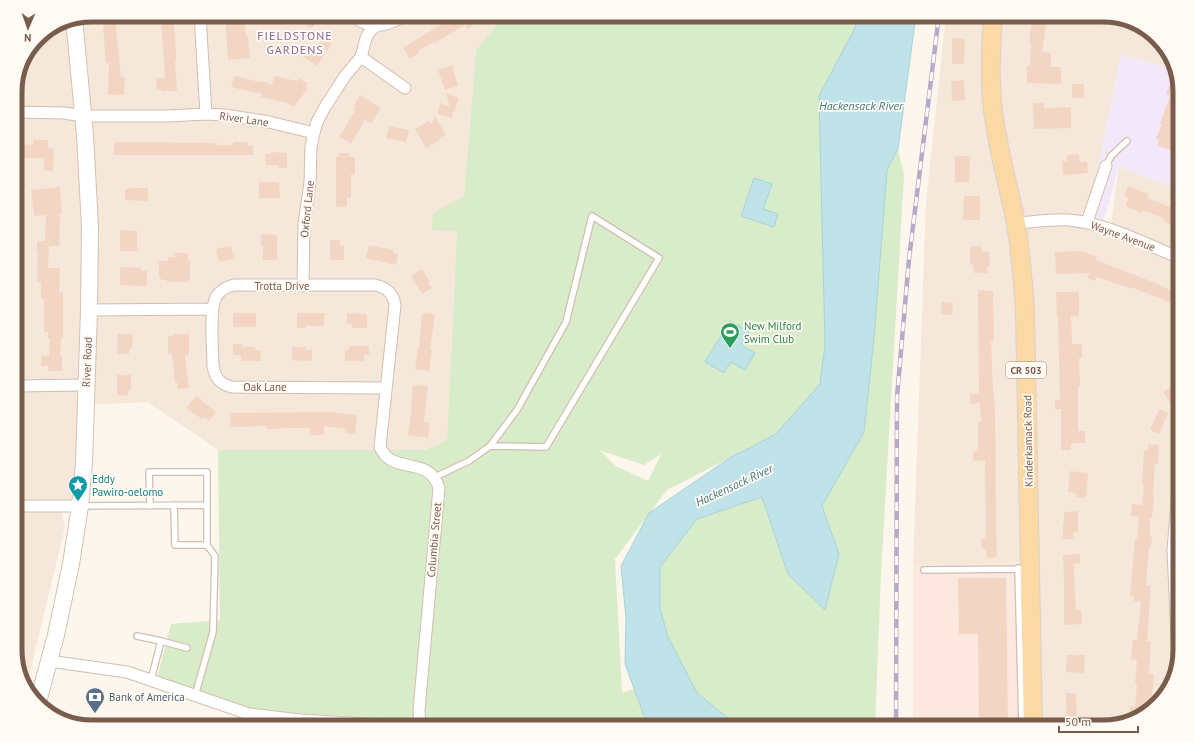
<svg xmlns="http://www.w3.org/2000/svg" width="1195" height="742" font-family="'PT Sans',sans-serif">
<rect width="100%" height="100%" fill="#fdf6ec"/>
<path fill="#f5e8da" d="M92 15H505L476 50 464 196 457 231 447 440 425 450H218L148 402 86 405 80 506 59 502 65 527 26 689 15 655V87L38 37 63 21Z
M946 15H1103L1146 28 1169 52 1164 66 1121 55 1087 222 1110 229 1119 167 1180 190V650L1167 693 1141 717 1103 727H1033L1030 563 913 566 926 203Z"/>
<path fill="#fde8e0" d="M1030 563 1033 727H915L913 714V566Z"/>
<path fill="#f3e8fa" d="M1169 52 1180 92V190L1119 167 1102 227 1087 222 1121 55 1164 66Z"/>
<path fill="#d8ecc9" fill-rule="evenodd" d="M505 15H857L821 384 776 434 667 490 615 559 622 693 634 689 647 724 650 727H405V719L251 711 156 682 171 624 220 620 218 450H425L447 440 457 231 432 230 433 213 464 196 476 50ZM599 450 644 465 661 454 648 481 616 466Z
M898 149 904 175 881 574 875 727H739L697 693 668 637 660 608V567L697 519 762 497 788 574 825 609 839 554 822 506 864 432 887 170Z
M219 719 249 725 283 727H217Z"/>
<path fill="#bfe3e8" stroke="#a5d3da" d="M857 15H916L898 149 887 170 874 338 864 432 822 506 839 554 825 610 788 574 762 497 697 519 660 567V608L668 637 697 693 739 727H650L647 724 625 664 626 618 621 566 649 513 728 459 776 434 820 384 825 345 819 96 855 28Z
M754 178 772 184 763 209 778 214 774 227 741 216Z
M730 321 749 332 741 345 755 353 745 370 731 362 724 373 705 362Z"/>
<path fill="#f3d5c3" d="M227 15H237L238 22 244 21 246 37H248L250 58 228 60 225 16Z
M298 15H312L318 22 310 29Z
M456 15H471L476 23 468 29 465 25 435 43 434 42 418 51 419 53 410 59 403 48Z
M115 17 121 77H125L124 95H108L109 63H106L103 27H105L104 23H107L106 18Z
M173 17 176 50V61H175L177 91H161V89H157L156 78H165L161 18Z
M1033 17 1047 19 1042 52 1051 53V67H1061V84L1027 83V66L1030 67 1031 42 1029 41Z
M325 34 334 39 327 51 320 42Z
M952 38 965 39 964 64H952Z
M306 47 323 57 317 66 301 55Z
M452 65 458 86 445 90 438 70Z
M234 76 260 82V81L272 84 274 76 297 81 299 78 307 83 305 87 308 88 294 107 287 103 261 97 262 94 231 87Z
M964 80 965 100 952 101 951 81Z
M1072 84H1084V98H1072Z
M1170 84 1179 88 1180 92V148L1177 147 1175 152 1157 145 1159 140 1156 138 1162 124 1160 123 1170 96 1166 94Z
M446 93 459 98 451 118 437 113 441 103 450 107Z
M360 95 381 108 371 124 365 120 351 144 339 137 355 111 353 110 356 106 354 105Z
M1033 103H1044V108L1071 107V128L1034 129Z
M435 116 446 135 439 138 440 140 426 148 415 129 429 121 432 124Z
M389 126 409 130 406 142 386 138Z
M33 140H48V148H54L53 171 44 170V158H20V144L33 145Z
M114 142 217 143V145H233V142H248V146H253V155H114Z
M271 152 287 153V168H278V165H266L265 154H271Z
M339 153H349V157H355V175L351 174V198H347V207H336V157H339Z
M1079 154 1080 162H1087L1088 173 1063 175 1062 161H1067V155Z
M955 156H970L969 182H955Z
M259 182H279L280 198H259Z
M1128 186 1149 194 1147 198 1180 211V224L1173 222 1172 225 1164 222 1165 219 1143 210 1142 213 1125 206 1129 198 1124 196Z
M60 187 62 214H60L59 246H49L48 268H60L59 292H63V338H61L60 356H62V371H48V366H41V356H49L50 338H48V332H44V299H41V282H37L38 252H37V241H45L46 215 34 216 31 190Z
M129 188H148V201L125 200V189H129Z
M964 196H980V220H963Z
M120 230 137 231V251H120Z
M261 234 277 235V260H263V246H261Z
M330 240H340V246L344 245V260H330Z
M369 245 394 250 393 253 398 254 396 265 366 258Z
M231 246 234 259 219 262 216 249Z
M970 246H981L982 252 989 251 990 266H987L988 273H974L973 264 970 265Z
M1082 251 1097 257 1096 260 1161 285 1160 286 1180 294V307L1164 301 1165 300 1130 287 1129 288 1097 277 1095 281 1087 278 1090 273 1056 274 1055 252Z
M175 253H188V260H190V280H188V282H167V280H162L159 277V261H168V257H175Z
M120 267 141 268V271H147V286L120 285Z
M422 269 430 282 428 283 432 288 422 294 411 276Z
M978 290 993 291 994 341H991L993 393H994L995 407 996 528 997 557 987 558 986 549H982L981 539H986L985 460 973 461V452L978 451V422H981L980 403 970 404V394H979Z
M1056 292H1079V316H1071L1072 344H1082V358H1079L1080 386H1078V431H1085V443H1071V450H1061V409H1055V400H1060L1058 316H1057Z
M942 302 953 303 952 315 941 314Z
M233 313H256V327H233Z
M297 313H325L324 326H305L306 328H297Z
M347 313 367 314V328H352V324H347Z
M422 313 435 314 430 350H432L429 371 415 369 418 348 419 349Z
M118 334H133L132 349H129V354H117Z
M173 334H189V355H185L189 388 178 389 177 382 175 383 172 354H168V336H173Z
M233 344H242V346L255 347V350H260L261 361H241V355H233Z
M349 346H369V355H364V361H345V350H349Z
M292 347H306V350H312V361L292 360Z
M117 375H131V390H128V396L117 395Z
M1180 381V405L1174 409 1163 392Z
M413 385 428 386 424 422 430 423 428 438 408 435 412 406H411Z
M196 396 216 412 209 421 204 417 202 419 186 408Z
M1159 409 1168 413 1159 434 1150 430Z
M330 412 357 415 355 434 345 433V429L324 426V435H310V428H282V429H267V426L231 427 230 413Z
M1148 444 1159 445 1158 464H1155L1153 496H1154L1152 518H1150V536H1152L1151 547H1149L1146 585 1151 586 1147 641H1151L1149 673 1154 674 1151 708 1141 717 1129 720 1130 706 1135 707 1137 684H1135L1137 660 1131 659 1133 640H1137L1141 602 1134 601V596H1130L1135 539H1137L1139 517 1131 516 1132 504 1142 505 1144 485H1142L1144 451H1148Z
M1070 471 1088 473 1086 498 1076 497V493L1068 492Z
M1078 511V532H1073V539H1063V522H1064V512Z
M1080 554V563L1074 564V573L1076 610H1081L1082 624 1064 625V584L1063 555Z
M958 578H1006L1008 727H979L978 634H959Z
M1067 655H1085L1084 673 1066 672Z
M1066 693H1076L1077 727H1067Z"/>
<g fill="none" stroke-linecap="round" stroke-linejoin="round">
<defs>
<path id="lane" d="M1106 166 1111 156 1127 141
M435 477 469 461 490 446 517 410 566 322 592 216 659 258 546 447 490 446
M80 506 207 505V545H175L174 505
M150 506 149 472H207V505
M1018 568 1022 727
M924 570 1020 569
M137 636 161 641 151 680
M161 641 187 648
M195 696 213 632 215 556 207 545
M254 717 270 727"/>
<path id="street" d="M200 15 206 114
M351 15C371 30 384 28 406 15
M361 57 405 88
M15 112 64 113 83 116H168L206 114 225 115 269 122 314 133
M1087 222 1106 166
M1016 223C1033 222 1052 219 1069 220 1106 223 1145 244 1180 258
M303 286 304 224 310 182 311 147 314 133 317 122 325 107 345 76 361 57 366 38 370 31 376 26
M89 310 213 309
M15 386 86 385
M386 388 232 387C220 384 215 378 213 366 213 350 209 310 216 297 220 290 226 287 234 285H375C387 288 393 293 395 305L380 447C392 476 429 454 439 488L419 710 420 727
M15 506H80
M1178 658 1173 550 1180 466
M49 661 127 672 249 714 300 720 420 727"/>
<path id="secondary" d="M38 702 56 635 71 564 80 506 84 463 89 310 90 227 85 135 74 18"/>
<path id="primary" d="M993 15C991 46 989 78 993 110 997 148 1009 186 1016 224 1021 253 1023 282 1025 312L1033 727"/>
</defs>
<use href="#lane" stroke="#d1beb0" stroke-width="8"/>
<use href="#street" stroke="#d1beb0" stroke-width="13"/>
<use href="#secondary" stroke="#d6c0b0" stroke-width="18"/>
<use href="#primary" stroke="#dad1cd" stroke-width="20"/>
<use href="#lane" stroke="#fff" stroke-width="5.5"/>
<use href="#street" stroke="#fff" stroke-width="11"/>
<use href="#secondary" stroke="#fff" stroke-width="16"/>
<use href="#primary" stroke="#fbd9a5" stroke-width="18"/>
<defs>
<path id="rail" d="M896 727 897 397 909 259 939 15"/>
</defs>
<use href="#rail" stroke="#b9a8c9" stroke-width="4.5"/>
<use href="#rail" stroke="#fffaf3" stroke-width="3" stroke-dasharray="9" stroke-linecap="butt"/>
</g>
<defs>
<symbol id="stadium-pin" viewBox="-11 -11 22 30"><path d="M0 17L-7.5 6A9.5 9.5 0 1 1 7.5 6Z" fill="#2e9e5b" stroke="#fffaf3"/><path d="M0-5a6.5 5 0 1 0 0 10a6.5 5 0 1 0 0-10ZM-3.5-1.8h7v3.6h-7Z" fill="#fff"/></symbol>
<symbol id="sight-pin" viewBox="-11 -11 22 30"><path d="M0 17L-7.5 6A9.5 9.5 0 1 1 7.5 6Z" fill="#0f9aa8" stroke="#fffaf3"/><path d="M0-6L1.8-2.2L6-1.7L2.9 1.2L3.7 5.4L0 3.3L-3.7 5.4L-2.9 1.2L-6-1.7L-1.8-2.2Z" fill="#fff"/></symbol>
<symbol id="bank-pin" viewBox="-11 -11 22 30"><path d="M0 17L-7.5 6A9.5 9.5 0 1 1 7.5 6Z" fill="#5c6f8a" stroke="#fffaf3"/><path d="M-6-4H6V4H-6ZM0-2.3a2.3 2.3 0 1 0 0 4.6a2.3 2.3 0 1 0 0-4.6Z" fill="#fff"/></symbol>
</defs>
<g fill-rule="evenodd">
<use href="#stadium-pin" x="719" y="321" width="22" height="30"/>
<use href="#sight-pin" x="67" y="474" width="22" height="30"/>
<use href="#bank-pin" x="84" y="686" width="22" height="30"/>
</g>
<g text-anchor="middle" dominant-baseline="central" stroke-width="3.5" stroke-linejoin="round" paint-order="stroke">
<rect fill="#fffaf3" stroke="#a28b7f" stroke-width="1" x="1006" y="362" width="40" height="16" rx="3"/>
<g font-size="10" font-weight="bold" fill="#7a5c4d">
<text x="1026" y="370">CR 503</text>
</g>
<g font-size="11" fill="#7a5c4d" stroke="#fffaf3">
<text transform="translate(244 119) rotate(8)">River Lane</text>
<text transform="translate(307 209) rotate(-84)">Oxford Lane</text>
<text transform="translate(1123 236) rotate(20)">Wayne Avenue</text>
<text x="282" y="286">Trotta Drive</text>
<text transform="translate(87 362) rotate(-88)">River Road</text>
<text x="265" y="387">Oak Lane</text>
<text transform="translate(1028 441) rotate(-91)">Kinderkamack Road</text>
<text transform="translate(434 540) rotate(-85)">Columbia Street</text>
</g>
<g font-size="11" fill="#27864d" stroke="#fffaf3" text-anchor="start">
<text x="744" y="326">New Milford<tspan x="744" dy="13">Swim Club</tspan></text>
</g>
<g font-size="11" fill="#0d838f" stroke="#fffaf3" text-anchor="start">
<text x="92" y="479">Eddy<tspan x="92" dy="13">Pawiro-oelomo</tspan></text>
</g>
<g font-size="11" fill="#4e5e75" stroke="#fffaf3" text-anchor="start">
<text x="109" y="697">Bank of America</text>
</g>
<g font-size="12" letter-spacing="1" fill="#846695" stroke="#fffaf3">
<text x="295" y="35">FIELDSTONE<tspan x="295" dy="14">GARDENS</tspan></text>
</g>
<g font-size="12" font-style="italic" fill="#437c86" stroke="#fffaf3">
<text x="861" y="105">Hackensack River</text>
<text transform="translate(734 485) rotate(-25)">Hackensack River</text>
</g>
</g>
<path d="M0 0H1195V742H0ZM92 22H1103A70 70 0 0 1 1173 92V650A70 70 0 0 1 1103 720H92A70 70 0 0 1 22 650V92A70 70 0 0 1 92 22Z" fill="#fffaf3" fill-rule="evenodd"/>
<path fill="none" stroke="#7a5c4d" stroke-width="5" d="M92 22H1103A70 70 0 0 1 1173 92V650A70 70 0 0 1 1103 720H92A70 70 0 0 1 22 650V92A70 70 0 0 1 92 22Z"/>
<g transform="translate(28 28) rotate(182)" stroke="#fffaf3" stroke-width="3" paint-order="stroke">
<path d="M0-3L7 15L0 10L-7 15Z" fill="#7a5c4d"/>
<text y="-6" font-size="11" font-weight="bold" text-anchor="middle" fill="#7a5c4d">N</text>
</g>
<path d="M1059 726v6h79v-6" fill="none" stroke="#7a5c4d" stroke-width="2"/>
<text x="1065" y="726" font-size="12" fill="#7a5c4d" stroke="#fffaf3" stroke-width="3" paint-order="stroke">50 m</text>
</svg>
